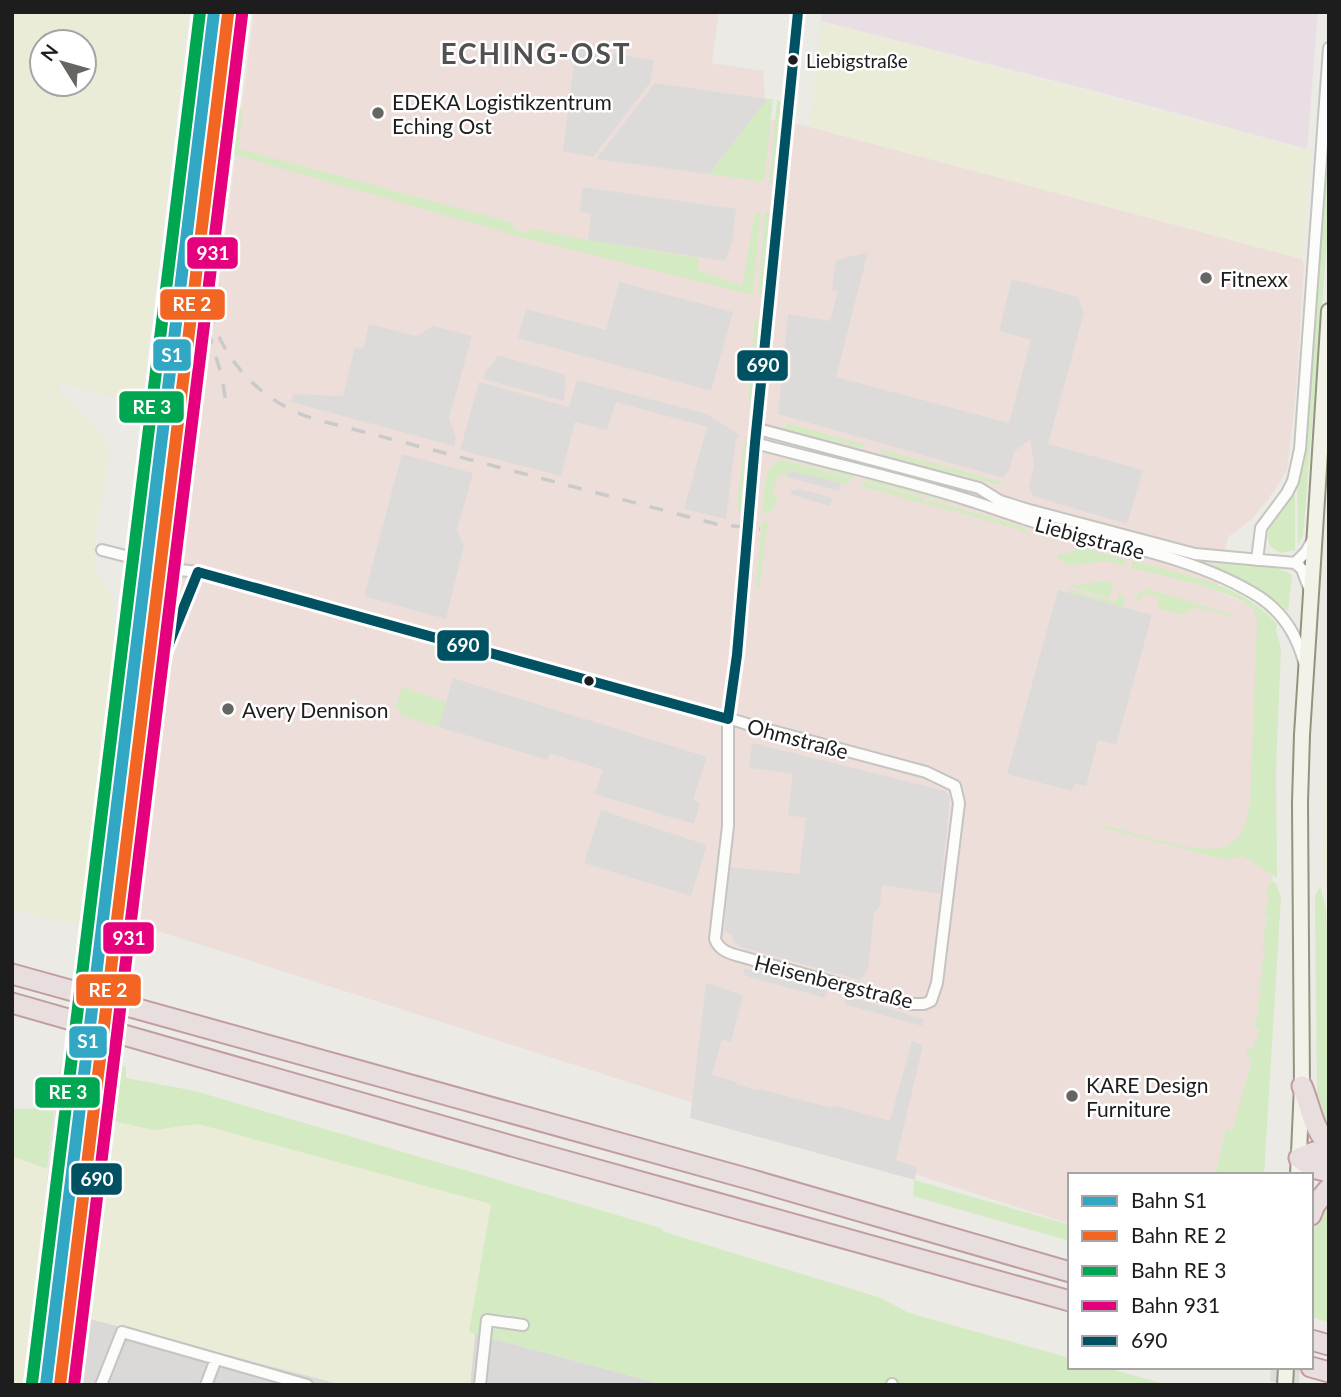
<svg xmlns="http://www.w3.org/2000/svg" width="1341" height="1397" font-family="Lato,sans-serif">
<rect width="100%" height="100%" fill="#ebeae5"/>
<path fill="#dad9d7" d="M83 1317 343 1385H76Z
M475 1334 665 1385H470Z"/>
<path fill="#eededa" d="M254 12H719L712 63 763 71 766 118 810 127 1302 259 1304 266 1296 393 1287 470 1275 490 1251 520 1228 537 1217 591 1253 607 1267 624 1268 831 1274 898 1266 1015 1228 1175H1070V1224L136 924Z"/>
<path fill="#e9dee3" d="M822 12H1318L1307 149 1110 95 821 21Z
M71 1006 108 1017V1120L76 1385H28L54 1108Z"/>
<path fill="#eaecd8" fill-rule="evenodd" d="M12 12H189L144 383 138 404 60 383V393L101 431 109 454 95 533 96 569 113 603 115 636 81 926 12 909ZM84 42V84H42V42Z
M821 21 1312 151 1302 259 810 127Z
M1329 746V934L1326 878 1322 860Z
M108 1120 154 1130 197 1124 491 1204 469 1331 475 1334 470 1385H343L83 1317Z
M12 1156 47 1169 28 1385H12Z"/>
<path fill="#d4eac2" d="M767 99H773L764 182 709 174Z
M777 100 781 102 772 183 769 185Z
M234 105 242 108 239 149 514 223 512 228 528 233 530 228 588 240 699 258 698 270 742 286 754 216 761 210 753 295 525 238 228 153Z
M1329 125V218L1303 535 1298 546 1297 484 1304 465 1305 450Z
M765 210 769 213 762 294 758 296Z
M755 317 759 325 751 403 748 398Z
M789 424 867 445 861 448 784 429 785 425Z
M745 436 747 438 740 514 737 505Z
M880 449 1007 483 995 484 884 455Z
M786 455 857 474 853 478 779 456Z
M783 460 852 479 847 484 841 483 789 470 787 477 778 475 773 492 778 499 772 510 765 514 763 511C765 494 761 464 783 460Z
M869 477 960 502 985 512 864 480Z
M865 482 926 499 925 504 860 486Z
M1295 490V550L1281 553 1271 547C1259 527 1285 507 1295 490Z
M929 500 1020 526 1029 532 1028 535 1017 529 927 504Z
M768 520 759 590 756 586 762 524Z
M1080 548H1084L1126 560 1124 566 1107 561 1067 566 1062 560 1057 559 1058 554H1065Z
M1133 561C1183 575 1241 582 1277 624L1276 629 1281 649 1276 769 1277 878 1242 856 1225 860 1101 827 1102 824C1128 831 1207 859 1229 845 1244 836 1247 819 1250 803L1257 622 1255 611C1241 591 1157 575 1131 568Z
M1210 564C1236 565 1269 561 1292 575L1288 611 1259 589Z
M1107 581 1114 585 1109 598 1069 586Z
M1145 588 1230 614 1232 617C1216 613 1195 601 1183 615L1157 608 1160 598 1142 593 1138 602 1135 601 1138 594Z
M1068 589 1115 602 1120 591 1125 600 1122 613 1118 606 1067 593Z
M402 687 447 702 439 727 400 715 401 711 395 709Z
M1269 882H1275L1281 896 1264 1175H1215L1226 1129 1232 1132 1252 1059 1246 1057 1247 1048 1253 1050 1259 1030 1254 1027 1260 1007 1257 1006 1262 990 1258 989 1263 972 1260 970 1266 951 1262 948 1266 934 1263 932 1268 918 1264 916 1269 898 1266 895Z
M1318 889H1321L1326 909 1329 988V1138L1318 1115 1317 1090 1315 897Z
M108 1062 126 1067V1078L195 1091 661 1228 664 1232 881 1298 909 1313 1070 1358V1367H1103L1168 1385H665L475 1334 469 1332 491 1204 198 1124 154 1130 108 1120Z
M54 1108 47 1169 12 1156V1109Z
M914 1180 1070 1225V1241L913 1196Z
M1329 1194V1322L1311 1317V1243L1316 1218Z"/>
<path fill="#dcdbd9" d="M576 48 654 60 650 83 593 157 563 151Z
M655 83 767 99 709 174 596 159Z
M583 187 736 209 732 242 725 261 588 240 591 214 580 211Z
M868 252 836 377 1009 423 1031 340 999 331 1012 279 1078 297 1084 313 1048 444 1143 470 1127 524 1033 496 1029 488 1034 465 1030 439 1015 451 1009 470 1004 478 778 414 788 314 830 321 838 291 832 290 836 260Z
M619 282 733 312 711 391 518 338 526 309 606 330Z
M369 324 416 336 433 326 472 336 449 418 456 438 454 446 291 402 293 394 343 396 355 347 363 349Z
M497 355 566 375 564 401 483 379 485 372 494 362Z
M577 380 707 414 738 434 739 438H736L726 519 684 509 707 427 616 402 607 430 575 422 561 476 460 450 479 382 569 407Z
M402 454 473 473 457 530 464 545 446 619 364 596Z
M789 470 841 483 839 491 787 477Z
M799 489 833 498 830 506 790 494 793 490Z
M1058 590 1152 615 1116 745 1098 740 1086 786 1075 784 1072 791 1007 774Z
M453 678 707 757 693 800 700 803 694 824 595 794 603 770 550 753 547 760 439 727Z
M752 743 945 791 950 797 940 894 882 885 880 905 874 913 868 969 860 980 741 947 734 942 732 935 724 931 730 867 799 874 806 818 788 815 793 774 749 768Z
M601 810 707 845 691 896 584 863Z
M745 968 827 991 825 998 743 975Z
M706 984H712L743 996 731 1042 722 1040 712 1075 736 1082V1084L746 1087 758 1090 759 1089 832 1108 833 1105 890 1121 912 1041 923 1045 896 1160 917 1167 915 1180 690 1118Z
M846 996 924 1019 922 1026 844 1004Z"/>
<path fill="#dcdcd9" d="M1271 1367H1300L1299 1385H1286L1270 1381Z"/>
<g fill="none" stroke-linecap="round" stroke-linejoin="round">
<defs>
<path id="street" d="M758 429 979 488 1000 501 1029 510 1195 554 1295 563 1302 569 1309 588
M755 443C825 462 896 477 965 499 991 507 1015 516 1041 524 1111 543 1200 558 1261 598 1284 614 1297 635 1304 662
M102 550 180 570 198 572 705 712C720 716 735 720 750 725L926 772 955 786 959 803 937 983 931 1001 924 1004H909L743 957C731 954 719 951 715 939L728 826V719L737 655 755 443 798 12
M1257 560 1261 528 1287 493 1293 481 1300 449 1329 48
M1295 563 1306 552 1313 539
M101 1385 122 1332 307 1385
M206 1385 216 1359
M480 1385 487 1320 523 1325
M892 1385V1384"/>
<path id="secondary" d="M1298 1175 1302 1086 1300 803 1302 735 1329 311
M1285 1385 1286 1367"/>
<path id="highway" d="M12 974 749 1179 1070 1272
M12 1003 519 1148 1070 1301
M1302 1086C1310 1104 1313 1131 1329 1144
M1329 1156 1314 1152 1299 1158 1313 1168 1329 1172
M1311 1215 1315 1205 1329 1188
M1311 1340 1329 1345
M1311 1367 1329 1372"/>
</defs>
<use href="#street" stroke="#c4c4c1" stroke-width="14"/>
<use href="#secondary" stroke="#91957d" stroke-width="18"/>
<use href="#highway" stroke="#c19ca4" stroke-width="23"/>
<use href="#street" stroke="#fcfcfb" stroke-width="10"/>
<use href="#secondary" stroke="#f2f2e9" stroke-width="14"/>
<use href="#highway" stroke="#e9dede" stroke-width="19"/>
<path stroke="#cacac9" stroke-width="3.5" stroke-dasharray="14 14" stroke-linecap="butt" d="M204 255C198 331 245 399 318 420L716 524 760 529
M208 330 222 377 226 403"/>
<defs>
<path id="bus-1" d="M198 572 728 719
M728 719 737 655 755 443 798 12
M74 1385 106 1095 101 1033 110 980 124 946 130 921 163 665 166 651 198 572"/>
</defs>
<use href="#bus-1" stroke="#fff" stroke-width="16"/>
<use href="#bus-1" stroke="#005262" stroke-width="10"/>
<defs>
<path id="rail-1" d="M46 1385 214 12"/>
<path id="rail-2" d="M60 1385 228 14"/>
<path id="rail-3" d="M32 1383 200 12"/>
<path id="rail-4" d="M74 1385 242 15"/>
</defs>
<use href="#rail-1" stroke="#fff" stroke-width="18"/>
<use href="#rail-2" stroke="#fff" stroke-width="18"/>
<use href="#rail-3" stroke="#fff" stroke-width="18"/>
<use href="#rail-4" stroke="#fff" stroke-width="18"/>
<use href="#rail-1" stroke="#31a7c3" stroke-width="12"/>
<use href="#rail-2" stroke="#f26522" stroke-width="12"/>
<use href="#rail-3" stroke="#00a651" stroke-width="12"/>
<use href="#rail-4" stroke="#e5007d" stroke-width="12"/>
</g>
<g fill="#1d1d1d" stroke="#fff" stroke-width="2.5">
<circle cx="793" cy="60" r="6"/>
<circle cx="589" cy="681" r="6"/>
</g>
<g fill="#656563" stroke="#fff" stroke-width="2.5">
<circle cx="378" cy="113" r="7"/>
<circle cx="1206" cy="278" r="7"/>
<circle cx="228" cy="709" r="7"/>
<circle cx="1072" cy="1096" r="7"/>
</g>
<g text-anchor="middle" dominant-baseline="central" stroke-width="5" stroke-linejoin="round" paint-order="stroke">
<g font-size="19" fill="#1d1d1d" stroke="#fff" text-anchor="start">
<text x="806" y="60">Liebigstraße</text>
</g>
<g font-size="21" fill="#1d1d1d" stroke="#fff" text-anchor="start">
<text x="392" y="101">EDEKA Logistikzentrum<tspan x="392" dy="24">Eching Ost</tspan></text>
<text x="1220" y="278">Fitnexx</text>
<text x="242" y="709">Avery Dennison</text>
<text x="1086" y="1084">KARE Design<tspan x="1086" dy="24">Furniture</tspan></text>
</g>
<g font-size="21" fill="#1d1d1d" stroke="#fff">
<text transform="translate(1090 537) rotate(15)">Liebigstraße</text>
<text transform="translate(798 738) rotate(15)">Ohmstraße</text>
<text transform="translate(834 981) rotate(14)">Heisenbergstraße</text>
</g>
<g font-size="28" font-weight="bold" letter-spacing="2" fill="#505050" stroke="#fff">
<text x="536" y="53">ECHING-OST</text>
</g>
</g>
<g stroke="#fff" stroke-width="2.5">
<rect x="186" y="236" width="53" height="34" rx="7" fill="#e5007d"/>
<rect x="159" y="288" width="67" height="33" rx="7" fill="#f26522"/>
<rect x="152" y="338" width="40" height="34" rx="7" fill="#31a7c3"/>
<rect x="736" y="349" width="53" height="33" rx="7" fill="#005262"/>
<rect x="118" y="390" width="67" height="34" rx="7" fill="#00a651"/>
<rect x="436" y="629" width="54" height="33" rx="7" fill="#005262"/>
<rect x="102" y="921" width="53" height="34" rx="7" fill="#e5007d"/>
<rect x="75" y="973" width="67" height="34" rx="7" fill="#f26522"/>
<rect x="68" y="1025" width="40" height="34" rx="7" fill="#31a7c3"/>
<rect x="34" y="1076" width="67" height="33" rx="7" fill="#00a651"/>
<rect x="70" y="1162" width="53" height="34" rx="7" fill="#005262"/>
</g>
<g font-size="19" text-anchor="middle" font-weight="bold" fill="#fff">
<text x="213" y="260">931</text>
<text x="192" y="311">RE 2</text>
<text x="172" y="362">S1</text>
<text x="763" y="372">690</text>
<text x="152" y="414">RE 3</text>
<text x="463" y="652">690</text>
<text x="129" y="945">931</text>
<text x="108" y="997">RE 2</text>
<text x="88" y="1048">S1</text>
<text x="68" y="1099">RE 3</text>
<text x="97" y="1186">690</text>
</g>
<rect width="1341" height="1397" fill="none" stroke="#1d1d1d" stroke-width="28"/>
<rect x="1068" y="1173" width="245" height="196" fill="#ffffff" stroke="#a5a5a5" stroke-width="2"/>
<rect x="1082" y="1196" width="35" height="10" fill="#31a7c3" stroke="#a5a5a5" stroke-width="2"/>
<text x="1131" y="1208" font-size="21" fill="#1d1d1d">Bahn S1</text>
<rect x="1082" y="1231" width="35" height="10" fill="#f26522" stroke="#a5a5a5" stroke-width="2"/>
<text x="1131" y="1243" font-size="21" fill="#1d1d1d">Bahn RE 2</text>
<rect x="1082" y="1266" width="35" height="10" fill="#00a651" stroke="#a5a5a5" stroke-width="2"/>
<text x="1131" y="1278" font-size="21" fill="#1d1d1d">Bahn RE 3</text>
<rect x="1082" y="1301" width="35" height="10" fill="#e5007d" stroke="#a5a5a5" stroke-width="2"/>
<text x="1131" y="1313" font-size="21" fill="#1d1d1d">Bahn 931</text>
<rect x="1082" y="1336" width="35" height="10" fill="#005262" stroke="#a5a5a5" stroke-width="2"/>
<text x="1131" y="1348" font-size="21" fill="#1d1d1d">690</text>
<g transform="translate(63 63) rotate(307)"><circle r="33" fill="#ffffff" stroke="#a5a5a5" stroke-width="2"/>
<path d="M0-5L12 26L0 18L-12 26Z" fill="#656563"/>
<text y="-10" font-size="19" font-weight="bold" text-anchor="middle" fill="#1d1d1d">N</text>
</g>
</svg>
